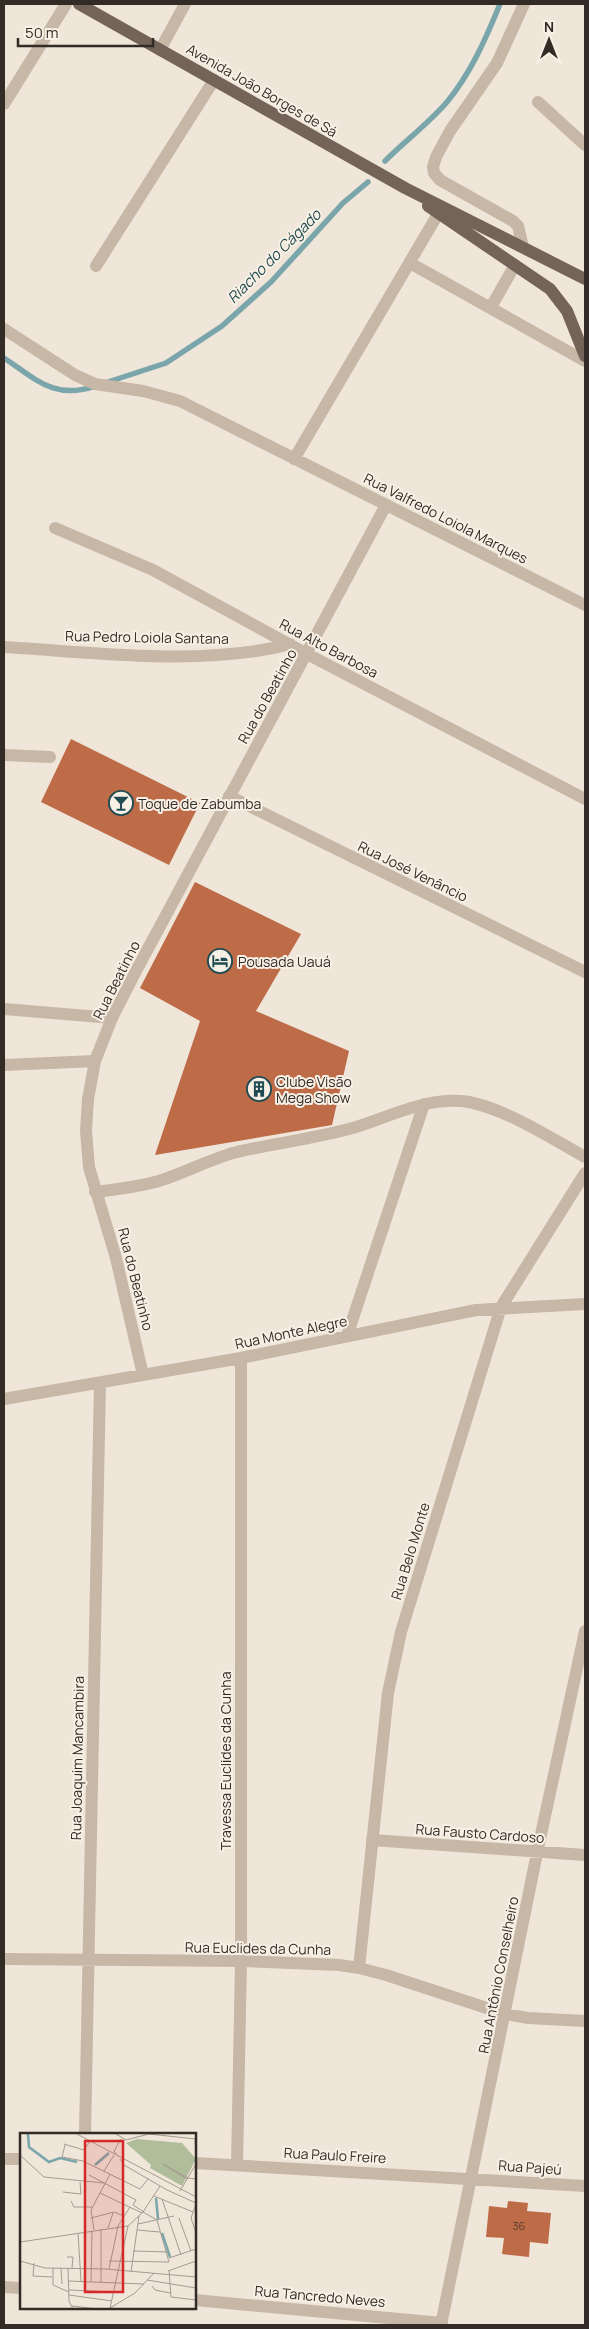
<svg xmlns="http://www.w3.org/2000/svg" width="589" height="2329" font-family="Manrope,sans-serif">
<rect width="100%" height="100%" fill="#efe6d9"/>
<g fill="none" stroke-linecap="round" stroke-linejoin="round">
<path stroke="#7aa6ab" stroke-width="5.5" d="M385 161C405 141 429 123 447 102 471 73 486 38 500 4
M4 358C37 380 54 400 96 386
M108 382 166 363 222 326 271 282 343 203 368 182"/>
</g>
<path fill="#be6b48" d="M71 739 200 803 169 865 41 802Z
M195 882 301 934 256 1011 349 1051 332 1125 155 1155 200 1021 140 988Z
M508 2201 528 2203 527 2211 551 2213 548 2244 530 2242 529 2257 502 2254 504 2238 486 2237 489 2206 507 2208Z"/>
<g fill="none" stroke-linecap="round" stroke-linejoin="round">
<path stroke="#c6b7a6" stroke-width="12" d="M160 50 185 4
M538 102 585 145
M4 104 66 4
M523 247 518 226 513 221 440 180 434 173 433 167 436 157 450 131 497 63 524 4
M410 263 585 361
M96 266 214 80
M491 307 515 265
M4 329 75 375 95 384 143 391 180 401 585 605
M294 459 438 214
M55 528 153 570 307 654 585 799
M4 647C91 652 205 667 290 644
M4 755 50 757
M229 796 585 972
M4 1009 112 1018
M4 1065 95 1061
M95 1192C118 1189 140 1187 162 1180 186 1172 209 1160 233 1153 274 1143 315 1139 356 1127 392 1116 430 1095 469 1102 508 1110 551 1138 585 1157
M347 1336 424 1104
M143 1375 116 1258 89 1167 86 1131 88 1099 95 1061 112 1018 136 971 386 505
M4 1399 241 1358 476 1310 585 1304
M372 1840 585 1855
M4 1959 241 1961 339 1965 359 1968 386 1975 505 2014 528 2018 585 2021
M359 1968 388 1693 401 1632 501 1307 585 1173
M85 2134 100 1383
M4 2159H21
M195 2163 585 2186
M237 2165 241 1961V1358
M4 2287 21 2288
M195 2300 442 2323
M441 2325 537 1853 585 1631"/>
<path stroke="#746358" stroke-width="12" d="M79 4 405 188 585 279
M428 206 550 289 567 311 585 356"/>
</g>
<defs>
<symbol id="bar-ring" viewBox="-11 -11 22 22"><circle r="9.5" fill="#f8f0e5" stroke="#1f4c52" stroke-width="1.5"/><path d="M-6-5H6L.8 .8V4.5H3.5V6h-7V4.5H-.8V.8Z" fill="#1f4c52"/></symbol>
<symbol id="hotel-ring" viewBox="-11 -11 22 22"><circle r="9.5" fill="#f8f0e5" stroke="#1f4c52" stroke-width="1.5"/><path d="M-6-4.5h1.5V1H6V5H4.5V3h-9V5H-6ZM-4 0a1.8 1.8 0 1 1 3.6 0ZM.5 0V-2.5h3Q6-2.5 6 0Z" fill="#1f4c52"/></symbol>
<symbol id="building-ring" viewBox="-11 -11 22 22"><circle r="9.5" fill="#f8f0e5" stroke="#1f4c52" stroke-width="1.5"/><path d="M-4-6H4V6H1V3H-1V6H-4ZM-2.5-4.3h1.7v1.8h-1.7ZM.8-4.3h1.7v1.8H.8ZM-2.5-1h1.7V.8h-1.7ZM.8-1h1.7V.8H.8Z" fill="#1f4c52"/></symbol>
</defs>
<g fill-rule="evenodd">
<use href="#bar-ring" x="107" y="789" width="28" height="28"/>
<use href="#hotel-ring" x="206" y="947" width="28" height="28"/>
<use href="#building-ring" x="245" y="1075" width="28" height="28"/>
</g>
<g text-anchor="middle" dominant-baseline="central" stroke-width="4" stroke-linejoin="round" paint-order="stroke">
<g font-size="11" fill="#563b2e">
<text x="519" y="2225">36</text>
</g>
<g font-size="14" fill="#332b26" stroke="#f8f0e5">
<text transform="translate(262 90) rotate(30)">Avenida João Borges de Sá</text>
<text transform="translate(446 518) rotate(27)">Rua Valfredo Loiola Marques</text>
<text transform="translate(147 637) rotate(1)">Rua Pedro Loiola Santana</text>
<text transform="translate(329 648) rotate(28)">Rua Alto Barbosa</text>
<text transform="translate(267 696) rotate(-61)">Rua do Beatinho</text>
<text transform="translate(413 871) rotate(26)">Rua José Venâncio</text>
<text transform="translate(116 980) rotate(-63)">Rua Beatinho</text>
<text transform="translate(136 1279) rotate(76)">Rua do Beatinho</text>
<text transform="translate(291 1332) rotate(-12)">Rua Monte Alegre</text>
<text transform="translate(410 1551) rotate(-73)">Rua Belo Monte</text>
<text transform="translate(77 1758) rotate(-89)">Rua Joaquim Mancambira</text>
<text transform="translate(225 1761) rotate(-90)">Travessa Euclides da Cunha</text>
<text transform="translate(480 1833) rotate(4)">Rua Fausto Cardoso</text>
<text transform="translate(258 1948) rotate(1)">Rua Euclides da Cunha</text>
<text transform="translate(498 1975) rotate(-79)">Rua Antônio Conselheiro</text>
<text transform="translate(335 2155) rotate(3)">Rua Paulo Freire</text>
<text transform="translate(530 2167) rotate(4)">Rua Pajeú</text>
<text transform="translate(320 2296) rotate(5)">Rua Tancredo Neves</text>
</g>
<g font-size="14" fill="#332b26" stroke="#f8f0e5" text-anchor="start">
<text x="138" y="803">Toque de Zabumba</text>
<text x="238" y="961">Pousada Uauá</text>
<text x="276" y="1081">Clube Visão<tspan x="276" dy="16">Mega Show</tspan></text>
</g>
<g font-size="15" font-style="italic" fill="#1f4c52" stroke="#f8f0e5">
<text transform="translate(274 256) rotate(-45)">Riacho do Cágado</text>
</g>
</g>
<g transform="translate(20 2133)">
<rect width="176" height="176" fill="#efe6d9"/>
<path d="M117 6 162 10 176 26 162 53 130 35 131 32 106 10Z" fill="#b0bd9a"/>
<path fill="none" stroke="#7aa6ab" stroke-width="2.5" d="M8 1 9 14 29 29 40 25 57 29M75 32 89 20M136 65 138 86M142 100 150 124"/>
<path fill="none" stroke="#a49b91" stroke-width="1" d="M57 1 176 64M96 1 106 7 129 1 176 6M175 6 176 25M44 11 64 17 70 8M45 12 42 24 63 28 120 56 128 46M96 21 94 18 101 6M0 22 24 44 84 50M100 26 104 32 147 57 176 70M84 38 94 22M69 42 116 67 113 72 124 79M167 46 143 31 168 45 176 46M160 58 176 31M43 59 61 61 60 49M80 60 122 80M134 63 173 79M142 66 161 122M51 68 54 74H72M176 71 171 85 176 100M123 79 137 87M71 85 94 79 104 83M159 85 171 118M118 91 154 83M88 95 93 80M74 97 71 77 90 41M117 97 140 99M58 100 61 148M0 109 108 93M113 118 149 119M47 124H53L52 135M149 125 176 116M0 128 25 135 86 136 176 144M89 128 149 129 137 87M14 130 13 143 32 144M33 135V152L49 159M41 135 42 151M48 135 49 168 53 176M89 136 98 93 110 74M149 137 151 164 176 167M148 138 176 128M111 139 119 83M127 147 176 155M48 148 124 151M71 148 72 98M81 149V96M132 153 135 157 150 160M49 157 94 159M49 162 92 168M52 173 77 176M90 175 108 93 123 79 140 53M90 175 115 160 134 140"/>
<path fill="#d62828" fill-opacity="0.15" stroke="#d62828" stroke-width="2.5" d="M65 8H103V159H65Z"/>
<rect width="176" height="176" fill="none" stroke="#332b26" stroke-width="2.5"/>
</g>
<rect width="589" height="2329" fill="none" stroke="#332b26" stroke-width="10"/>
<g transform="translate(549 40)" stroke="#f8f0e5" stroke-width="4" paint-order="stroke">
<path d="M0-4L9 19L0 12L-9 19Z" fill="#332b26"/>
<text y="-8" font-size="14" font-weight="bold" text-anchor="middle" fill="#332b26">N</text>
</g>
<path d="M18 38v8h135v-8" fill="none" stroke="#332b26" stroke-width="2.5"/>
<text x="25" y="38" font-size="15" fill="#332b26" stroke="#f8f0e5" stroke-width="4" paint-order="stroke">50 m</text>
</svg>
